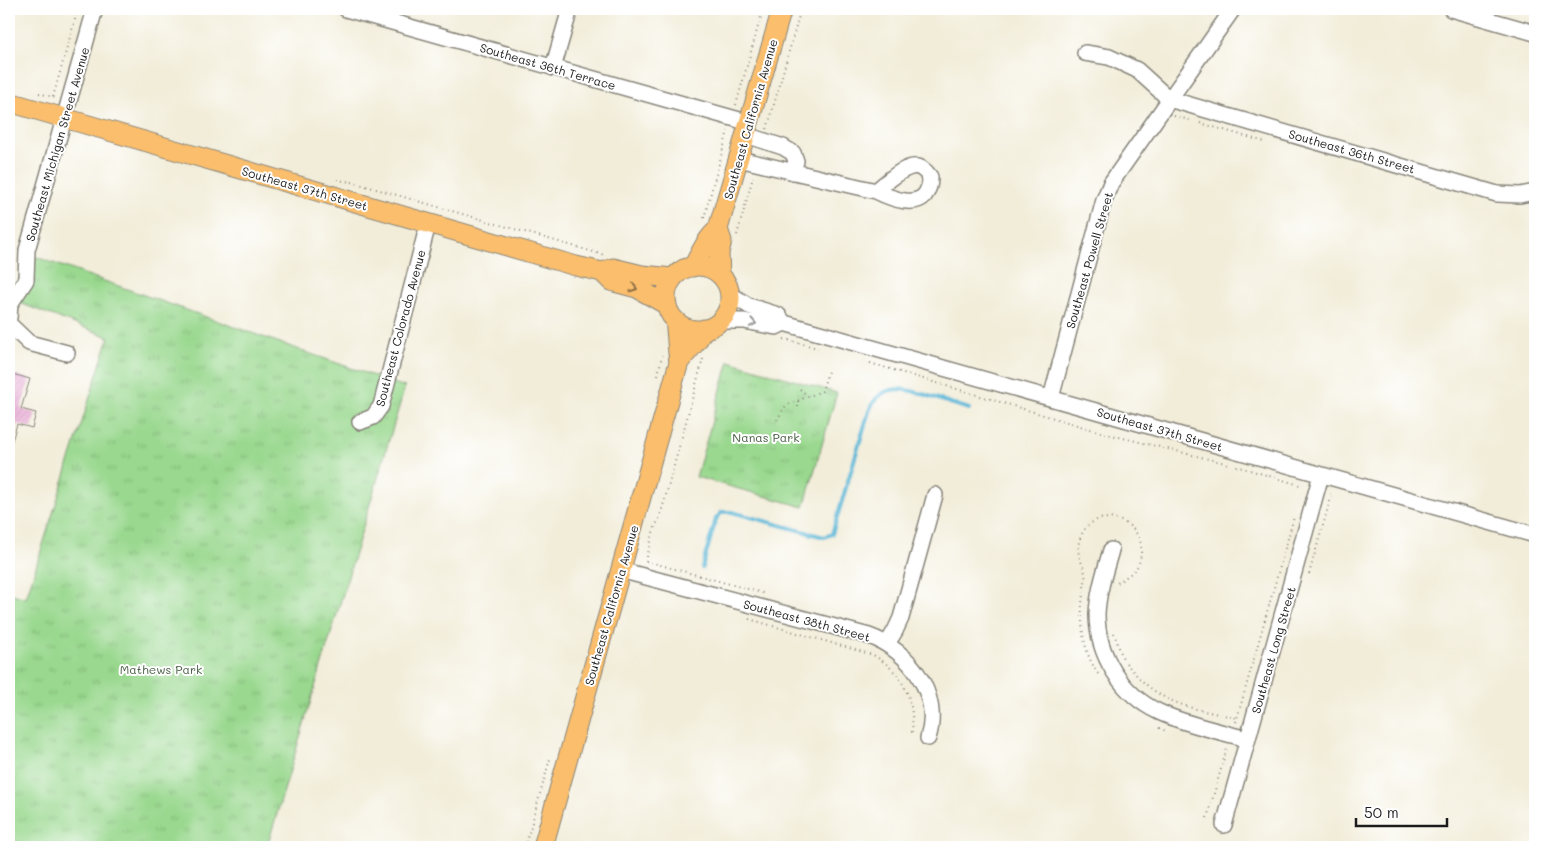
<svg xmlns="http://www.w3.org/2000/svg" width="1544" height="856" font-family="Mali,sans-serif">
<defs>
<pattern id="park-tufts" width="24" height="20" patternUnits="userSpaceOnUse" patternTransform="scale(1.25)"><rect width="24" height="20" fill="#99d88e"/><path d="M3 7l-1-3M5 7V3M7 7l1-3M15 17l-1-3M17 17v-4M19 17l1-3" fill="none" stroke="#83b97a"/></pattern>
<pattern id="building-hatch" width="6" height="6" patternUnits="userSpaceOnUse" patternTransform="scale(1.25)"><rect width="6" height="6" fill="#e8a7d3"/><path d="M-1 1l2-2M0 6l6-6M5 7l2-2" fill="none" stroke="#c68fb5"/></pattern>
</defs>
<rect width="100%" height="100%" fill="#fff"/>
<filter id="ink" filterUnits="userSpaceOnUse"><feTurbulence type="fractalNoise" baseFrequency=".02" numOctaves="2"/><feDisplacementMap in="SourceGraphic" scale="10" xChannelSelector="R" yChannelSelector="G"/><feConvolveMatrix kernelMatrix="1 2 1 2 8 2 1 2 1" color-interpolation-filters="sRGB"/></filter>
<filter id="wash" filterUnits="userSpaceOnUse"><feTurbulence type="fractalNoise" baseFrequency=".0096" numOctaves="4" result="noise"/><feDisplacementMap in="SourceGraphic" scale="20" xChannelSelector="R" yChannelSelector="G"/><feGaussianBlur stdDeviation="1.12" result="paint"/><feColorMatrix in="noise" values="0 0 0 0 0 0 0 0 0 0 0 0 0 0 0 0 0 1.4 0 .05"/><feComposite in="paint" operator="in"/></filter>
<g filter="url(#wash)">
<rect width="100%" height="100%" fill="#f2edd9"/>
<path fill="url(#park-tufts)" stroke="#5a7a55" d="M36 257 405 387 267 847H34L9 840V593L26 598 109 337 9 299V293Z
M729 361 837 393 804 507 696 477Z"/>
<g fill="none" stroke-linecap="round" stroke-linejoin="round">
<path stroke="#58b6d6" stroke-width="4" d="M702 568 716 519 722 512H732L824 537 832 534 869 411C882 380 906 389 932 397 944 401 956 405 969 409"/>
</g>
<g id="blocks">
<path fill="url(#building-hatch)" d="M9 373 30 379 21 409 36 413 32 428 17 424 9 451Z"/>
</g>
</g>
<g filter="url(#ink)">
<use href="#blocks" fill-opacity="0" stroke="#87847a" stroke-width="1"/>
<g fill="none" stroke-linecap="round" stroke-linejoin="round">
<defs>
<path id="minor" d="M346 9 750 123
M1451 9 1535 33
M1085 53 1109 57 1137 70 1169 99 1497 194 1520 195 1535 192
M553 68 570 9
M746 135 783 147 793 153 796 161 793 172
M739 159 876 191C890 198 921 211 928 189 930 185 930 181 930 177 928 174 924 170 921 168 908 161 886 183 876 191
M730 294 749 306 778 315 784 323 1535 535
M9 318 10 304 26 280 27 250 95 9
M720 321H744L776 327 784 323
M9 324 29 343 67 353
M1051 398 1104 200 1111 183 1233 9
M360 422 373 417 381 406 428 224
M1111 550C1105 571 1098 592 1097 614 1097 655 1122 695 1159 712 1187 725 1219 731 1247 739
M620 570 869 636C909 650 942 694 928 738
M887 644 895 631 901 618 935 495
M1224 825 1321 475"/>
<path id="major" d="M9 102 576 266 602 272 613 268 642 275 673 278
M718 229 722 241 719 253 720 275
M666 298a32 32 0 1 1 64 0a32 32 0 1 1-64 0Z
M693 267C700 254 706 239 718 229L782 9
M602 272 611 281 637 288 667 305
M675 320C677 334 677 348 679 362
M543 847 679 362 697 341 704 329"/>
</defs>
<use href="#minor" stroke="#87847a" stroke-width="18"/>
<use href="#major" stroke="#87847a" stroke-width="21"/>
<path stroke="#87847a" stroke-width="2" stroke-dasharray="1 4" stroke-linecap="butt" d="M39 93 56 98
M53 97 78 9
M736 105 763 9
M1174 116 1193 121
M1200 123 1265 142
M767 129 801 9
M337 180 352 182 604 255
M704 218 728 131
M737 235 753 177
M784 339 818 348
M703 359 665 499 659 519 654 529 646 561 766 594
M870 363 1107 434 1229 464
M658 375 662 355
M800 389 808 396
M798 401V407
M777 420 784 408 787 405 822 391 828 371
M1236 466 1303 486
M1309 574 1332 494H1330
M749 619 873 655C902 671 915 699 912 732L915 733
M1114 633 1123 659
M1126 663C1135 674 1144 684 1156 692 1179 708 1211 712 1237 718
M1098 674C1080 648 1079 611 1085 582 1088 564 1071 557 1082 534 1096 504 1145 520 1141 553 1141 557 1139 564 1137 567 1132 574 1122 579 1116 584
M1236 722 1294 517
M1159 728 1168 732
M1207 818 1227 748
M525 847 550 759"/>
<use href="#minor" stroke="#fff" stroke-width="15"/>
<use href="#major" stroke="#fabe6d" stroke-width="19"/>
</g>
<defs><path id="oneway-chevron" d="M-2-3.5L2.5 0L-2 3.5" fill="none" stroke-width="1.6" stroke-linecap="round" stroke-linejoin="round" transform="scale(1.25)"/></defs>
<use stroke="#8b6d44" href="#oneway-chevron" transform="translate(634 288) rotate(19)"/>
<use stroke="#999" href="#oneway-chevron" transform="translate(753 323) rotate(11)"/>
</g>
<g text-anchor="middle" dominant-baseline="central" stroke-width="4" stroke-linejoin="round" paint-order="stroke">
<g font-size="12" fill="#1c1c1c" stroke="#fff">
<text transform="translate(548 66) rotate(16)">Southeast 36th Terrace</text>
<text transform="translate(750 119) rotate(-74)">Southeast California Avenue</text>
<text transform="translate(57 144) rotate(-74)">Southeast Michigan Street Avenue</text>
<text transform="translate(1352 151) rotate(16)">Southeast 36th Street</text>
<text transform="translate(305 188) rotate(16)">Southeast 37th Street</text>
<text transform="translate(1089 260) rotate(-74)">Southeast Powell Street</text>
<text transform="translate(400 328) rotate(-75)">Southeast Colorado Avenue</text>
<text transform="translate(1160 429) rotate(16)">Southeast 37th Street</text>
<text transform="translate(611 605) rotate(-74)">Southeast California Avenue</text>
<text transform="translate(807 620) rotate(15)">Southeast 38th Street</text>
<text transform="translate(1273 650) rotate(-74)">Southeast Long Street</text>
</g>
<g font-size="12" fill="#485e44" stroke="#fff">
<text x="766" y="437">Nanas Park</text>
<text x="161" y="669">Mathews Park</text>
</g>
</g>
<rect width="1544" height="856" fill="none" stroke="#fff" stroke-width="30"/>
<path d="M1356 818v8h91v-8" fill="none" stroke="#1c1c1c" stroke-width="2.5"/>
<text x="1364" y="818" font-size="15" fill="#1c1c1c" stroke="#ffffff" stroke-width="4" paint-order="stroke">50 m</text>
</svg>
